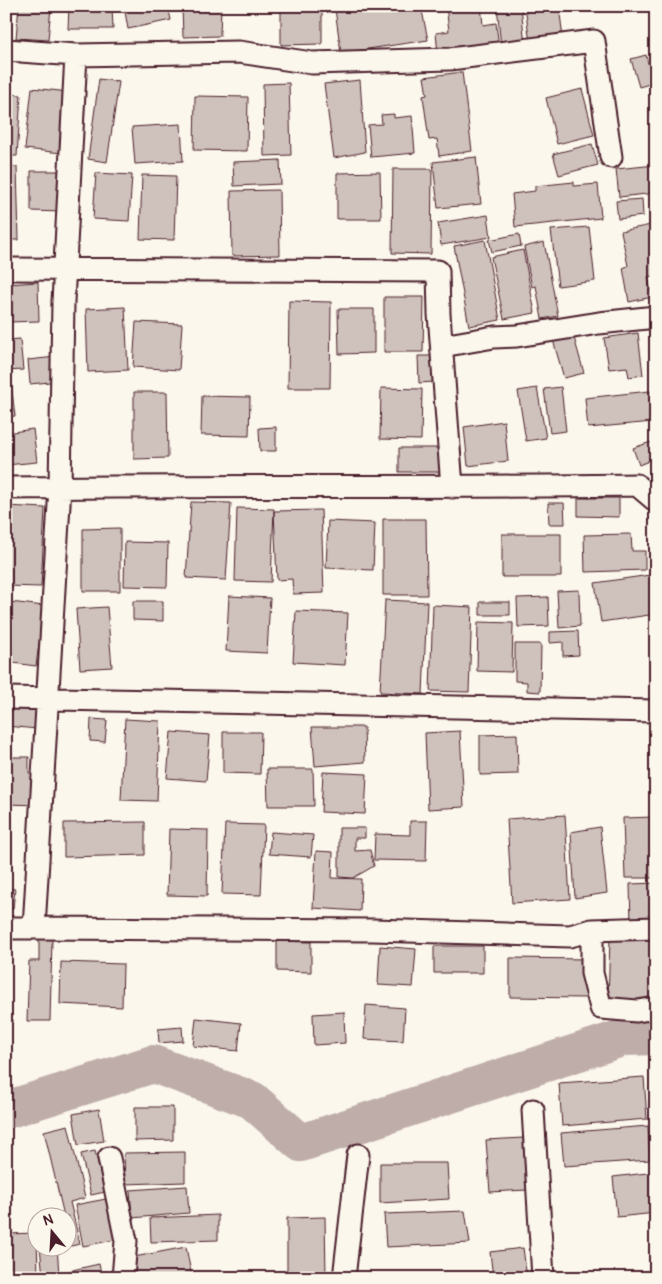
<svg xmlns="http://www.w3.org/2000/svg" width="662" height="1284" font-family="Pangolin,sans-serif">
<rect width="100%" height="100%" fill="#fbf7ec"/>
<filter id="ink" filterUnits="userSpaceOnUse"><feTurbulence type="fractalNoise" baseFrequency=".02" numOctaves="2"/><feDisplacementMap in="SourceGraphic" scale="10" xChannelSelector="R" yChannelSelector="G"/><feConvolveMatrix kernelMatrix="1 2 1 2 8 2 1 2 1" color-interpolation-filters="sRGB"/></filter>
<g filter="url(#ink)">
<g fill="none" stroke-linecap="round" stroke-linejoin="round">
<path stroke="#bfadaa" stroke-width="38" d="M6 1110 153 1064 252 1100 301 1143 625 1037 656 1036"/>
</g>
<path fill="#cfc2bc" stroke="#4a1f2b" d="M19 6 51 7 48 40 16 38Z
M69 6H112L113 29H68Z
M124 6H168L171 20 128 29Z
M182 6H221L220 36 183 37Z
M281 6H322V44L281 45Z
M352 6H421L428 40 341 53 335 9Z
M446 6H481L483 25 496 23 499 47 438 54 436 33 449 31Z
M497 6H521L525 45 501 47Z
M525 6H559L563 38 530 43Z
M646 55 653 83 639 87 631 59Z
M462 72 472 151 439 156 437 139 429 140 423 96 427 95 424 77Z
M99 79 119 82 107 162 88 159Z
M360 80 365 152 334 158 324 84Z
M289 83 291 155 264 156 263 84Z
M32 88 69 92 62 153 25 149Z
M582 89 594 135 557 144 546 98Z
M6 94 21 95 17 156H6Z
M195 96 248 97 247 151 194 150Z
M656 112V139H655L651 113Z
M394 114V118L412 116 415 153 371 157 368 125 382 124 381 115Z
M181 124 183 161 135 164 132 127Z
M592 144 598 165 559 175 553 154Z
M476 157 481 204 438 208 433 162Z
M280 160 281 184 234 186 233 162Z
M656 165V193L619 197 616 169Z
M6 167H17L19 240H6Z
M393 169H432L431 254 392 253Z
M31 171H63L62 212 31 211Z
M380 172 381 219H337V173Z
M96 173 132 175 129 221 93 219Z
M142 175 176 176 174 240 140 239Z
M574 182V186L598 184 601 218 515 227 512 194 535 191V186Z
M279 190 280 255 232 256 231 191Z
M642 199 643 216 618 219 616 201Z
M488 215 491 237 441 245 438 223Z
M656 224V275L648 277 652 297 629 302 623 268 628 266 621 231Z
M589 227 595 281 558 286 551 230Z
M519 234 521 246 492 252 489 240Z
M485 240 500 320 469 326 454 246Z
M544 242 558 316 542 319 536 286 532 287 524 247Z
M523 250 535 313 504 319 491 257Z
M38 282 39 321 9 322 8 284Z
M384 297H424L423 352H384Z
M289 301 331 302 330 388H288Z
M125 307 128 370 88 372 86 309Z
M338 309H374V353L339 354Z
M136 322 182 324 179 370 133 367Z
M656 327V351H652L650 328Z
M638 333 643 375 629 377 627 367 609 369 604 338Z
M573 334 584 373 564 378 553 340Z
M20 339 23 370 6 371V340Z
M418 356H433L434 382 419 383Z
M56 357 59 381 30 384 28 360Z
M6 382H11L15 416 6 417Z
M561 387 566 431 550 433 544 389Z
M381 388 422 389 421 440 380 439Z
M537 388 546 438 526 441 518 391Z
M650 391 653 422 588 428 585 398Z
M134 392H167L168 458 134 459Z
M202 396 250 397 249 436 201 435Z
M504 421 508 461 468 466 464 427Z
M276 427V451H260L259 428Z
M33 429 37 462 6 465V433Z
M651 442 656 458 639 465 633 448Z
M399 448H443V472H399Z
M578 498H619V517L578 516Z
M191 502 231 503 226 580 186 578Z
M548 503H564L565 524H549Z
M6 506 45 508 41 587 6 586Z
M237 508 274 509 271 582 235 581Z
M321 510 324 593 293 594 292 579 277 580 274 511Z
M383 519H426L427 595H383Z
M328 521 375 523 373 570 326 568Z
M120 528V591H83V529Z
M502 534H561V577H502Z
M631 534 632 551H645V570L585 572 584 535Z
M125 542 168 543 167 587 124 586Z
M650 575 656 614 601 622 595 583Z
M579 590 580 626 559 628 557 591Z
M229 596 270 598 267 653 226 651Z
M548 597 549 626 518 627 517 598Z
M385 600 427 602 423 694 380 692Z
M133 601H163V621L133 620Z
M10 602 44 606 36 666 6 662V627Z
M480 602H510V615H480Z
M433 605 472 607 469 692 430 691Z
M107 607 112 667 80 669 76 609Z
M296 611 348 613 345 665 293 662Z
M478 622 513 623 512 672 477 671Z
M578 631 579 655 563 656V642L550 643V632Z
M515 644H541L540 692 527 691V682L515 681Z
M6 702 39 706 37 729 6 726Z
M91 719 107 720 105 742 90 741Z
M125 719 160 721 157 801 121 800Z
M312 727H364L365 762 315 766Z
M460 731 464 807 428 809 425 733Z
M171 732 210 735 206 781 167 778Z
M223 732H261L260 774 223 773Z
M517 734 518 774 480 775V735Z
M6 757H29V773H40L39 805 6 804Z
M267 769H313L314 806H268Z
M323 772 367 774 365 814 321 812Z
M565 815 570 899 512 903 507 819Z
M656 817V878H625L623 818Z
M410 821H427L426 861 374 860 375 834 410 835Z
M145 822V855L64 857V823Z
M225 824 264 825 261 895 222 894Z
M600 827 607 893 575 898 571 832Z
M339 828H365V838H355V851L370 850 374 866 353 878 339 877Z
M169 829 208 830 207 896 167 895Z
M271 832 313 835 311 857 269 854Z
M316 851 333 852 332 878 361 879 360 911 313 908Z
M656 883V923H631L630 884Z
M6 888 15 889 13 909H6Z
M39 939H52L50 1021H27L29 961H39Z
M610 939 656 940V1001L608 1000Z
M277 941 311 942V972L277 971Z
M380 946 416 949 413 987 378 985Z
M434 946H483V973H434Z
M510 958 587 959 586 998 510 997Z
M61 962 123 964 122 1007 60 1004Z
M366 1005 405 1008 403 1041 364 1039Z
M344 1012 345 1043 314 1045 313 1014Z
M196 1018 241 1023 238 1051 193 1046Z
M182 1027 183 1041 159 1043 158 1029Z
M644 1077 647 1119 562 1126 559 1083Z
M135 1107H173V1140L135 1141Z
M99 1109 104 1141 78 1145 73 1114Z
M68 1125 85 1198 70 1202 80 1244 71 1246 68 1232V1216H64L44 1131Z
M648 1126 650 1160 564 1166 561 1133Z
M523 1138 527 1190 490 1192 486 1140Z
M95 1151 105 1192 91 1195 81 1154Z
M185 1152V1182L125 1184 124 1153Z
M380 1163H447L449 1199 380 1203Z
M656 1172V1213L617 1217 613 1177Z
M187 1186 189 1213 132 1218 130 1190Z
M111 1198 119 1239 83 1246 75 1205Z
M465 1211 470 1243 386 1247 384 1214Z
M218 1215V1240L151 1242 150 1218Z
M325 1217 326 1278H287V1218Z
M37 1233 38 1278H6V1234Z
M40 1246H57L59 1275 43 1277Z
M186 1247 192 1278H133L129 1258Z
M523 1248 527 1278H493L490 1252Z
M99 1264 102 1278H70L68 1271Z"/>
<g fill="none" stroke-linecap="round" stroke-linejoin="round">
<defs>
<path id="minor" d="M6 50 76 55 239 52 312 63 450 59 594 41 611 157
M76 55 63 302 60 487 34 928 373 930 570 936 592 930 656 928
M6 269 438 271 439 314 452 487
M442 346 494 337 517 336 599 323 656 317
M6 488C217 485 427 488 637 485L656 501
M6 698 656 711
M6 928H34
M592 930V973L601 1008 637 1011 656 1008
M533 1110 543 1278
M109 1158 126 1241 123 1278
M344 1278 358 1155"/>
</defs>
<use href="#minor" stroke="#4a1f2b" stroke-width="25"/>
<use href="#minor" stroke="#fbf7ec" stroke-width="21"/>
</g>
</g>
<rect width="662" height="1284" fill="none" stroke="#fbf7ec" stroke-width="25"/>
<rect x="12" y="12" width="637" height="1259" fill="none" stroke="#4a1f2b" stroke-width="2" filter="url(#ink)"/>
<g transform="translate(52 1232) rotate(342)"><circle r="24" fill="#fbf7ec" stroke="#b4a19f"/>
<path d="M0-4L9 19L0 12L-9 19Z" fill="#4a1f2b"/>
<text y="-8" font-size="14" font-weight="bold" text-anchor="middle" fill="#4a1f2b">N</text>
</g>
</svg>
